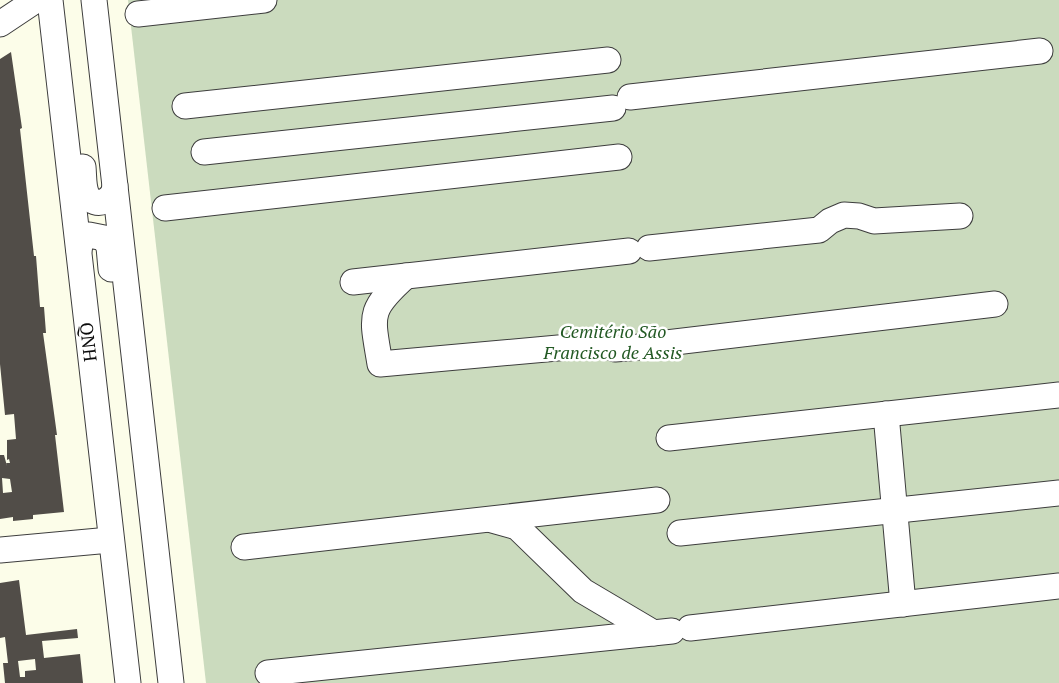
<svg xmlns="http://www.w3.org/2000/svg" width="1059" height="683" font-family="'PT Serif',serif">
<rect width="100%" height="100%" fill="#fcfde9"/>
<path fill="#cbdbbe" d="M128 0H1059V683H206Z"/>
<path fill="#514d48" fill-rule="evenodd" d="M11 52 22 128 20 129 34 256H36L40 307H44L46 333H43L57 435H55L64 512 33 515V519L13 521V517L0 519V455H4L7 466 6 463H10L9 459 7 460V440L16 439 14 414 5 415 0 364V59ZM2 478 10 479 12 492 3 493Z
M19 580 26 635 77 629 78 638 42 641 44 658 80 654 83 683H5L3 663H8L5 637 0 638V583ZM35 659 36 670 25 671V677H20L18 661Z"/>
<g fill="none" stroke-linecap="round" stroke-linejoin="round">
<defs>
<g id="minor">
<path id="s1" d="M50 0 128 683"/>
<path d="M94 0 171 683"/>
<path d="M138 14 264 0"/>
<path d="M0 24 36 0"/>
<path d="M630 97 1040 51"/>
<path d="M185 106 608 60"/>
<path d="M204 152 613 108"/>
<path d="M83 167C84 176 83 187 87 195 96 210 114 200 115 186"/>
<path d="M165 208 619 157"/>
<path d="M649 248 819 230 830 221 844 215 859 216 874 221 960 216"/>
<path d="M79 250 81 241 89 235 104 238 109 247 111 269"/>
<path d="M406 276C367 311 372 315 380 364L602 344 615 349 640 347"/>
<path d="M353 282 629 251"/>
<path d="M658 344 995 304"/>
<path d="M886 414 903 604"/>
<path d="M669 438 1059 395"/>
<path d="M492 520 517 527 583 591 654 633"/>
<path d="M680 533 1059 493"/>
<path d="M244 547 657 500"/>
<path d="M0 550 110 540"/>
<path d="M690 628 1059 586"/>
<path d="M268 673 672 631"/>
</g>
</defs>
<use href="#minor" stroke="#3d3d3d" stroke-width="27"/>
<use href="#minor" stroke="#fff" stroke-width="25"/>
</g>
<g text-anchor="middle" dominant-baseline="central" stroke-width="5" stroke-linejoin="round" paint-order="stroke">
<g font-size="18" font-style="italic" fill="#225923" stroke="#fff">
<text x="613" y="331">Cemitério São<tspan x="613" dy="21">Francisco de Assis</tspan></text>
</g>
<g font-size="18" fill="#0a0a0a" stroke="#fff">
<text stroke="none"><textPath href="#s1" startOffset="344">QNH</textPath></text>
</g>
</g>
</svg>
